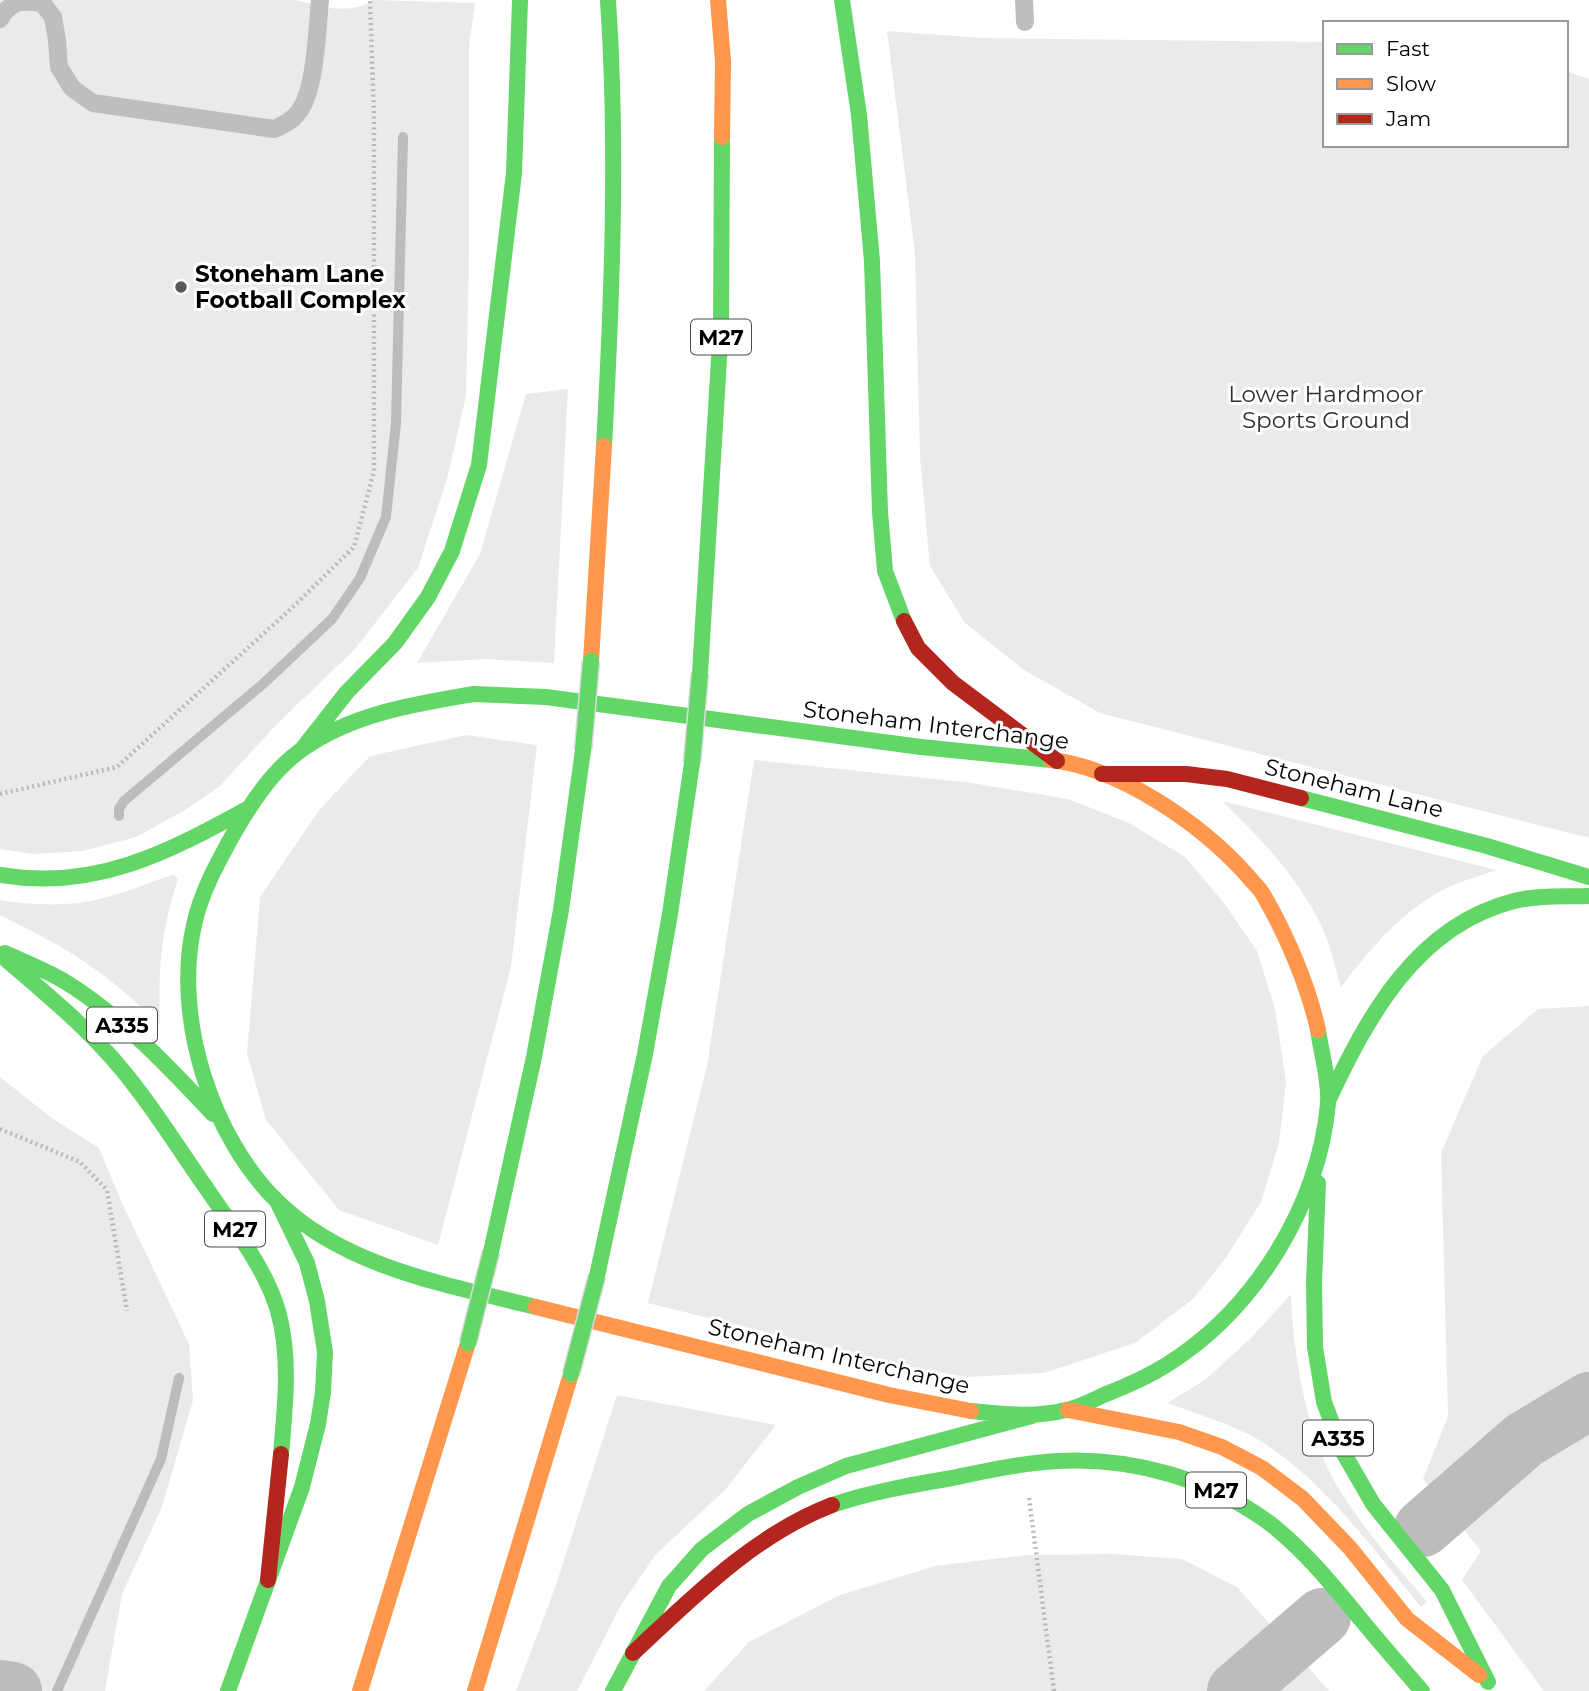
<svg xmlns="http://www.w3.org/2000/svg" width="1589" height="1691" font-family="Montserrat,sans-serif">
<rect width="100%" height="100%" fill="#fff"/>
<path fill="#eaeaea" d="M0 0H295C320 6 351 16 373 0L475 3 469 46V259L466 396 447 479 418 568 355 649 276 725 219 787 185 810 136 837 83 851 34 854 0 849Z
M887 31 981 38 1325 42V145H1566V71L1589 79V838L1100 713 1024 670 965 623 930 566 920 456 915 254Z
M568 389 554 663 486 659 417 663 480 554 526 394Z
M466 735 537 745 511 967 438 1245 339 1210 266 1120 247 1053 260 897 320 809 370 756Z
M754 760 972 783 1068 799 1129 823 1185 857 1224 903 1257 951 1275 1009 1286 1082 1279 1143 1261 1202 1225 1259 1193 1299 1135 1343 1044 1373 967 1377 898 1365 648 1303 707 1066Z
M1222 801 1496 870C1480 876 1464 880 1449 887 1404 908 1371 948 1341 987 1335 968 1331 947 1323 929 1299 878 1262 840 1222 801Z
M174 874 178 879C161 930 158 970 160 1024 138 1004 116 984 92 967 63 946 31 931 0 915V900C32 905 68 907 100 899 125 893 149 883 174 874Z
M1589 1006V1691H1544L1462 1580 1481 1551 1423 1479 1448 1416 1441 1153 1483 1056 1538 1009Z
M0 1077 53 1119 99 1148 122 1203 189 1344 193 1400 162 1507 122 1594 105 1691H0Z
M1291 1294C1293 1356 1307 1438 1340 1491 1365 1531 1397 1566 1427 1602L1421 1607C1373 1549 1322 1478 1257 1439 1229 1423 1197 1414 1167 1403L1205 1380 1253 1336Z
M617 1395 776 1425 725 1490 656 1554 621 1605 577 1691H516L556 1585Z
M1112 1554 1182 1559 1237 1587 1329 1691H704L749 1642 840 1595 935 1566 1026 1555Z"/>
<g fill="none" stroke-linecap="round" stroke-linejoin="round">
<path stroke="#bcbcbc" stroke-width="10" d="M119 816V809L124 801 264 683 332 619 360 578 386 517 396 423 403 137
M57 1691 161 1459 179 1378"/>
<path stroke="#bcbcbc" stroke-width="58" d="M1423 1528 1524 1440 1589 1401
M0 1689 13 1691
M1236 1691 1322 1617"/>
<path stroke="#b8b8b8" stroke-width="4.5" stroke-dasharray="2 3.5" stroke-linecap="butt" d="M0 794 117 767 295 605 354 547 374 471V117L370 0
M0 1129 80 1162 107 1190 127 1311
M1029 1498 1054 1691"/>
<path stroke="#bebebe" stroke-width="18" d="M1024 0 1025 22
M0 19C11 0 22 0 42 3L53 17 57 40 59 67 72 88 93 103 274 129C283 125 291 122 297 114 316 93 317 29 320 0"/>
<path stroke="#63d668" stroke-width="16" d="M842 0 859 115 872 261 880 512 885 571 904 621
M604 446C612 298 618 148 608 0
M700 673 721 326 722 137
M474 694 546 697 921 747 1051 760
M474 694C416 704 354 713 304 748 273 769 252 802 234 833 218 862 201 892 194 925 173 1017 211 1138 279 1203 346 1268 449 1285 536 1307
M303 748 347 692 395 643 428 597 452 551 479 465 514 173 520 0
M1301 798 1487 846 1589 877
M0 875C94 891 167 853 247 809
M5 953C25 962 45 970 64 981 121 1016 168 1066 213 1114
M0 954C34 984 71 1013 102 1047 143 1090 175 1144 209 1192 234 1229 265 1267 278 1311 291 1357 285 1407 281 1454
M1328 1101C1368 1016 1416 926 1514 901 1538 895 1565 897 1589 896
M1318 1183 1314 1283 1315 1347 1324 1402 1343 1452 1373 1504 1442 1590 1488 1682
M491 1252 534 1057 561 910 583 750
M597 1276 645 1054 670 914 692 763
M971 1411C1003 1414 1034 1418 1066 1410 1080 1407 1093 1400 1106 1394 1127 1386 1149 1376 1168 1364 1255 1309 1318 1207 1328 1104 1330 1083 1321 1052 1318 1030
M832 1505C871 1492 911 1485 952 1478 987 1471 1021 1463 1057 1461 1133 1457 1211 1479 1272 1525 1307 1553 1335 1588 1363 1622 1382 1645 1402 1668 1422 1691
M228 1691 302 1487 318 1424 323 1392 325 1352 317 1301 307 1263 278 1203
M613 1691 669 1586 702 1549 748 1514 798 1487 846 1466 1032 1416"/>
<path stroke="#ff974d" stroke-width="16" d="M718 0 723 61 722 137
M591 661 604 446
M1051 760C1121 768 1201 824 1247 875 1252 882 1260 888 1264 896 1287 936 1308 985 1318 1030
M536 1307 889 1395 971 1411
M1068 1410 1179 1432 1222 1447 1262 1468 1303 1499 1350 1548 1407 1619 1479 1675
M360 1691 468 1343
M475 1691 571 1374"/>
<path stroke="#b3261e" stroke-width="16" d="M904 621 918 648 953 683 1057 761
M1102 774H1186L1227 779 1301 798
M268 1580 281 1454
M633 1653C693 1597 754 1535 832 1505"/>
<defs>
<path id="fast-bridge" d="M583 750 591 661
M692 763 700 673
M468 1343 491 1252
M571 1374 597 1276"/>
</defs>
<use href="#fast-bridge" stroke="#dbdbdb" stroke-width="19" stroke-linecap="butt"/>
<use href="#fast-bridge" stroke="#63d668" stroke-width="16"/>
</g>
<circle fill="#595959" stroke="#fff" stroke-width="2.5" cx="181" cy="287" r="7"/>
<g text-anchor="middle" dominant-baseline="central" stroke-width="6" stroke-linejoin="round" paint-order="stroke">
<g fill="#fff" stroke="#4c4c4c" stroke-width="2">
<rect x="691" y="319.5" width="60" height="35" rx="5"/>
<rect x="87" y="1007.5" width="70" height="35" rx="5"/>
<rect x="205" y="1211.5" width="60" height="35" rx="5"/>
<rect x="1303" y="1420.5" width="70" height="35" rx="5"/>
<rect x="1186" y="1472.5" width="60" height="35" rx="5"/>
</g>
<g font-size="21" font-weight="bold" fill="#000">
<text x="721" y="337">M27</text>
<text x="122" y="1025">A335</text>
<text x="235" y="1229">M27</text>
<text x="1338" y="1438">A335</text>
<text x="1216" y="1490">M27</text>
</g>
<g font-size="23" font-weight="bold" fill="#000" stroke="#fff" text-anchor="start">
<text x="195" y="274">Stoneham Lane<tspan x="195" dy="26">Football Complex</tspan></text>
</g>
<g font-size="23" fill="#2f2f2f" stroke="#fff">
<text x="1326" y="394">Lower Hardmoor<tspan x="1326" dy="26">Sports Ground</tspan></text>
</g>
<g font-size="23" fill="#000" stroke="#fff">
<text transform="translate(936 725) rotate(7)">Stoneham Interchange</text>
<text transform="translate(1354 788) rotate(14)">Stoneham Lane</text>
<text transform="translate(839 1356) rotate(13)">Stoneham Interchange</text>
</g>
</g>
<rect x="1323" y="21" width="245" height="126" fill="#ffffff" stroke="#999999" stroke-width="2"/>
<rect x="1337" y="44" width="35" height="10" fill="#63d668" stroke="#999999" stroke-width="2"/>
<text x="1386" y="56" font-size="21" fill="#000000">Fast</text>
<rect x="1337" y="79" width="35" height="10" fill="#ff974d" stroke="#999999" stroke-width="2"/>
<text x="1386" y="91" font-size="21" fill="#000000">Slow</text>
<rect x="1337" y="114" width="35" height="10" fill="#b3261e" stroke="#999999" stroke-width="2"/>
<text x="1386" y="126" font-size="21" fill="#000000">Jam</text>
</svg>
